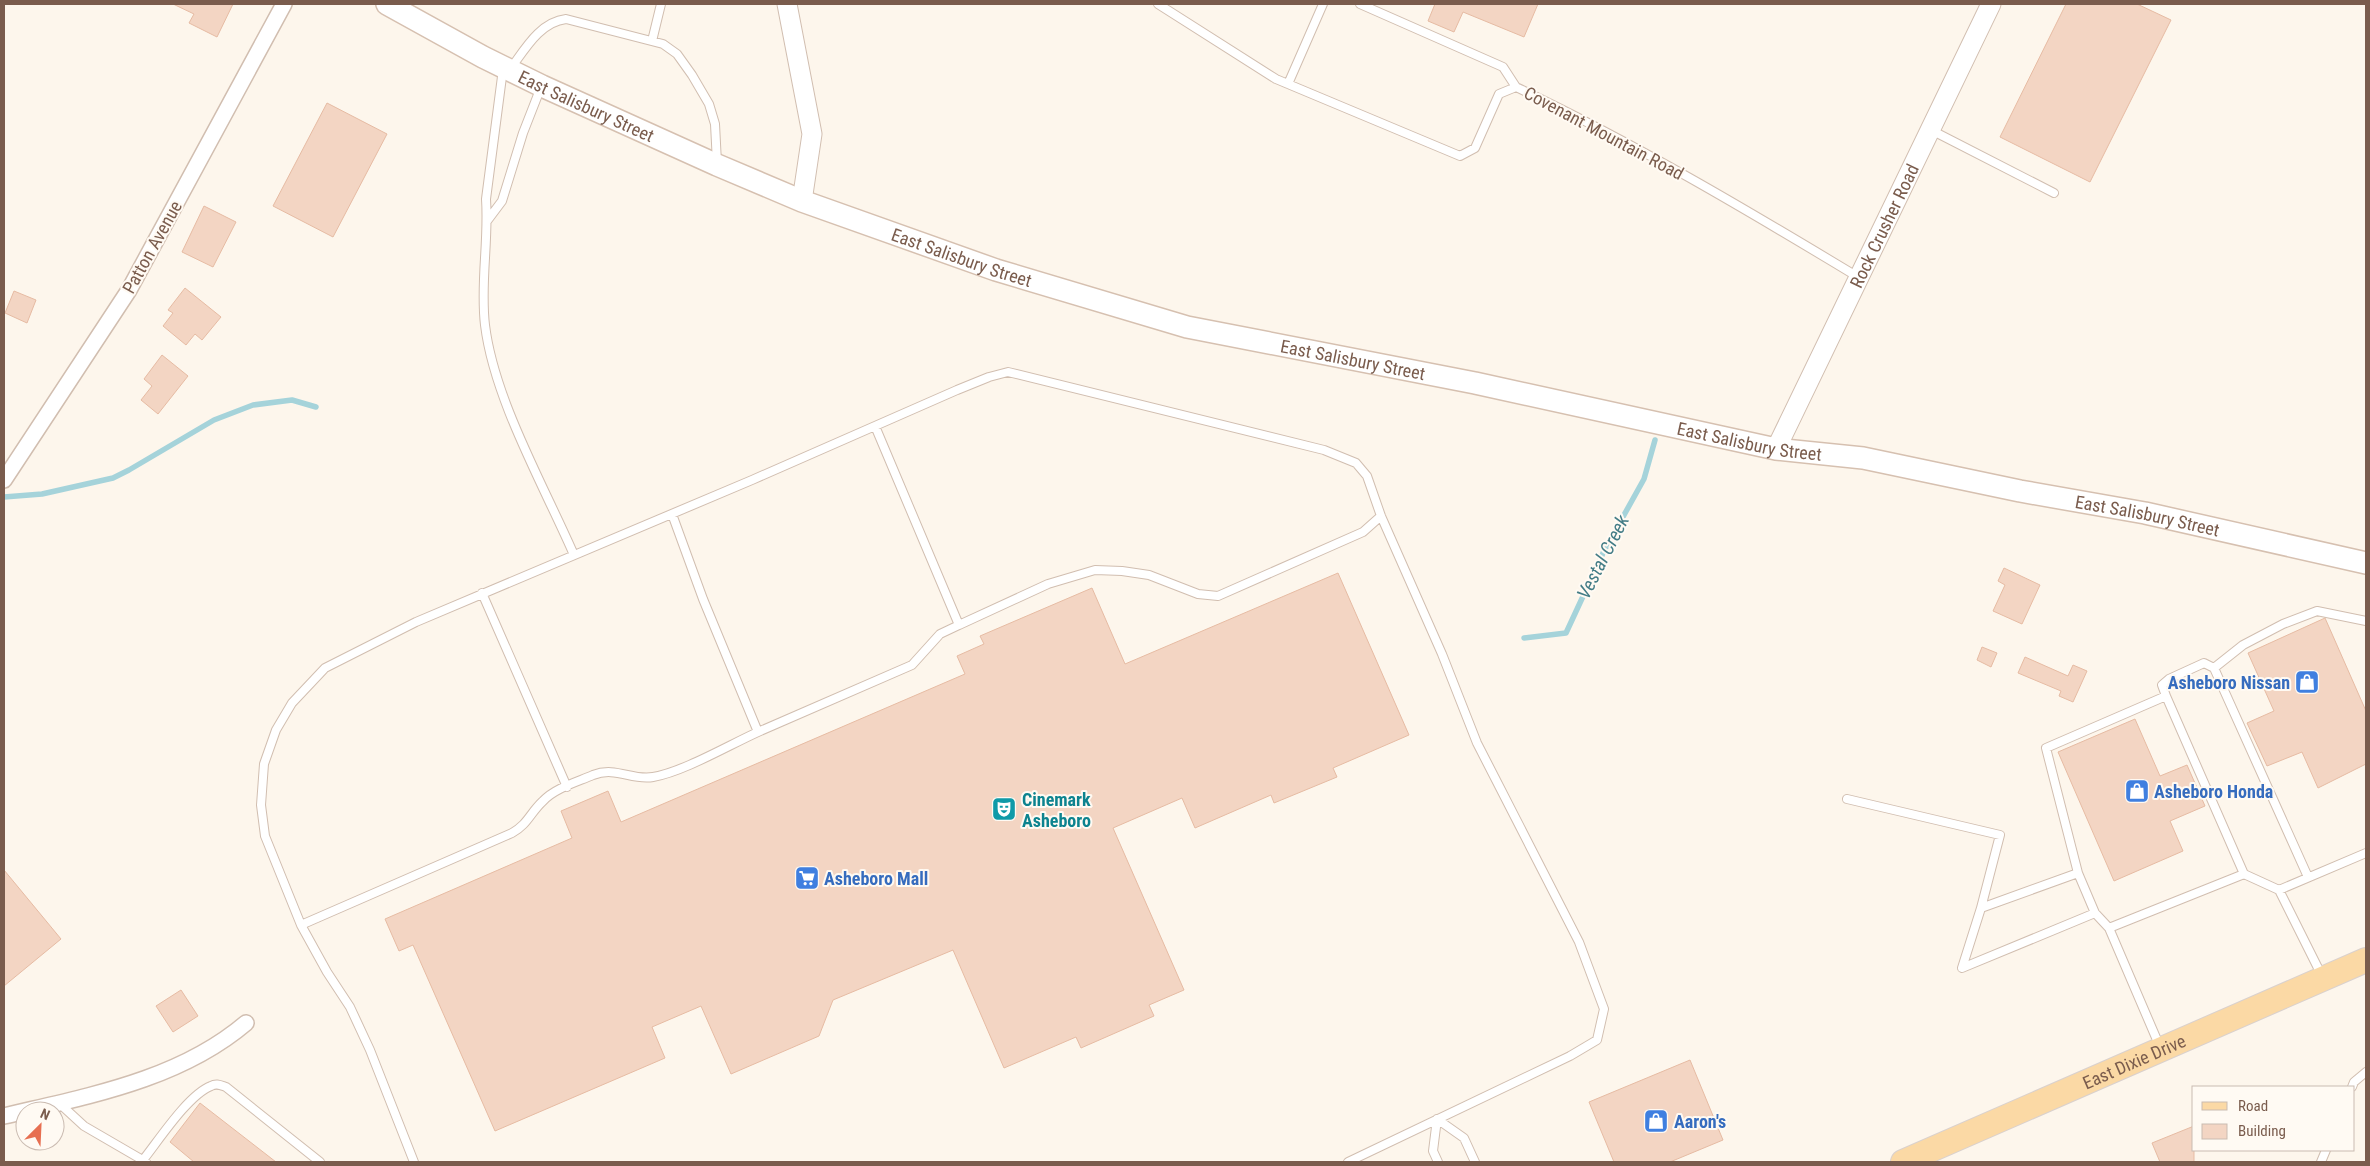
<svg xmlns="http://www.w3.org/2000/svg" width="2370" height="1166" font-family="'Roboto Condensed',sans-serif">
<rect width="100%" height="100%" fill="#fdf6ec"/>
<g fill="none" stroke-linecap="round" stroke-linejoin="round">
<path stroke="#a5d3da" stroke-width="5.5" d="M4 497 42 494 113 478 129 470 214 420 253 405 292 400 316 407
M1524 638 1566 633 1604 551 1644 479 1655 440"/>
</g>
<path fill="#f3d5c3" stroke="#e6bba3" d="M173 4H233L217 37 189 23 194 14Z
M1435 4H1538L1524 37 1463 12 1454 32 1428 21Z
M2066 4H2137L2171 20 2090 182 2000 137Z
M327 103 387 134 333 237 273 206Z
M204 206 236 222 213 267 182 252Z
M185 288 221 317 202 340 195 334 186 345 163 326 173 313 168 310Z
M14 291 36 300 27 323 5 313Z
M162 355 188 376 158 414 141 400 152 386 144 379Z
M2004 568 2040 585 2022 624 1993 611 2005 585 1998 581Z
M1338 573 1409 735 1333 768 1337 777 1274 803 1271 795 1195 828 1182 798 1113 828 1184 990 1149 1005 1154 1016 1081 1048 1076 1037 1004 1068 953 950 833 1000 819 1036 731 1074 701 1006 652 1027 665 1058 495 1131 413 945 399 951 385 919 572 838 561 811 608 791 621 822 965 674 957 656 984 644 980 636 1092 588 1125 664Z
M2325 618 2366 711V764L2318 788 2302 752 2267 766 2247 723 2274 711 2248 653Z
M1982 647 1997 653 1991 667 1977 660Z
M2025 657 2068 676 2073 665 2087 671 2073 702 2059 696 2061 691 2018 673Z
M2135 719 2160 776 2187 765 2205 806 2170 821 2183 851 2114 881 2058 752Z
M4 870 61 939 4 986Z
M181 990 198 1016 173 1032 156 1006Z
M1690 1060 1723 1140 1670 1162H1614L1589 1102Z
M200 1103 276 1162H194L170 1142Z
M2194 1126V1162H2160L2152 1143Z"/>
<g fill="none" stroke-linecap="round" stroke-linejoin="round">
<defs>
<path id="service" d="M1158 4 1276 79 1460 156 1475 148 1499 94 1516 87C1634 143 1747 210 1858 277
M1360 4 1503 67 1516 87
M652 41 661 4
M511 68C525 49 540 22 566 19L663 44 677 54 692 75 709 104 715 124 717 163
M503 69 486 199C489 241 480 283 485 325 494 399 544 486 574 555
M1288 84 1323 4
M1931 130 2054 193
M487 221 502 201 523 133 541 87
M875 426 959 625 1048 584 1095 570 1122 571 1149 575 1198 594 1218 596 1363 532 1381 516
M482 593 567 787
M2214 668 2243 645 2283 624 2317 611 2366 621
M2166 696 2162 685 2169 679 2204 663 2214 668 2308 877
M758 732 912 665 940 634 959 625
M1847 799 2000 835 1981 908
M2078 873 1981 908 1962 968 2095 913
M301 925 512 833C528 824 530 813 543 801 555 788 577 782 593 775 616 766 632 781 653 777 683 772 729 745 758 732L703 599 672 514
M2109 928 2095 913 2078 873 2046 748 2166 696 2244 874 2279 890
M2322 976 2279 890 2366 853
M2160 1047 2109 928 2244 874
M2352 1087 2354 1082 2366 1072
M59 1103 84 1126 146 1162
M143 1160C159 1140 188 1095 211 1086 216 1083 220 1085 226 1087L320 1162
M414 1162 370 1050 350 1007 327 972 301 925 265 836 261 805 264 764 276 730 292 703 325 668 416 622 752 480 957 390 989 377 1008 372 1324 450 1356 463 1367 476 1381 516 1442 654 1477 743 1579 942 1604 1009 1597 1040 1570 1056 1348 1162
M1438 1162 1433 1151 1437 1119 1464 1138 1475 1162
M2321 1162 2326 1150"/>
<path id="minor" d="M4 480 129 290 284 4
M4 1116C88 1096 179 1080 246 1023"/>
<g id="tertiary">
<path d="M787 4 812 134 802 201"/>
<path id="s1" d="M1776 449 1991 4"/>
</g>
<g id="secondary">
<path id="s2" d="M387 4 483 57 542 86 717 165 802 201 996 270 1187 327 1475 383 1776 449 1863 458 2020 491 2145 513 2366 563"/>
</g>
<g id="primary">
<path id="s3" d="M1903 1162 2366 960"/>
</g>
</defs>
<use href="#service" stroke="#d1beb0" stroke-width="10"/>
<use href="#minor" stroke="#d1beb0" stroke-width="18"/>
<use href="#tertiary" stroke="#d1beb0" stroke-width="21"/>
<use href="#secondary" stroke="#d6c0b0" stroke-width="24"/>
<use href="#primary" stroke="#dad1cd" stroke-width="26"/>
<use href="#service" stroke="#fff" stroke-width="8"/>
<use href="#minor" stroke="#fff" stroke-width="15"/>
<use href="#tertiary" stroke="#fff" stroke-width="19"/>
<use href="#secondary" stroke="#fff" stroke-width="21"/>
<use href="#primary" stroke="#fbd9a5" stroke-width="24"/>
</g>
<defs>
<symbol id="shop-square" viewBox="-11 -11 22 22"><rect x="-9" y="-9" width="18" height="18" rx="4" fill="#3f7fe0" stroke="#fffaf3"/><path d="M-5-2.5h2.3a2.7 3.5 0 0 1 5.4 0H5L5.5 6h-11ZM-1.5-2.5h3a1.5 2.3 0 0 0-3 0Z" fill="#fff"/></symbol>
<symbol id="theatre-square" viewBox="-11 -11 22 22"><rect x="-9" y="-9" width="18" height="18" rx="4" fill="#0f9aa8" stroke="#fffaf3"/><path d="M-5-5.5Q0-4 5-5.5V0Q5 5 0 6Q-5 5-5 0ZM-3.3-2.5H-1v1.5H-3.3ZM1-2.5H3.3v1.5H1ZM-2.8 1Q0 5.5 2.8 1Z" fill="#fff"/></symbol>
<symbol id="supermarket-square" viewBox="-11 -11 22 22"><rect x="-9" y="-9" width="18" height="18" rx="4" fill="#3f7fe0" stroke="#fffaf3"/><path d="M-6-5.5h2.5l.6 2H6L4.5 2H-2.5L-4.4-4H-6ZM-1.5 3.2a1.3 1.3 0 1 0 .1 0ZM3 3.2a1.3 1.3 0 1 0 .1 0Z" fill="#fff"/></symbol>
</defs>
<g fill-rule="evenodd">
<use href="#shop-square" x="2293" y="668" width="28" height="28"/>
<use href="#shop-square" x="2123" y="777" width="28" height="28"/>
<use href="#theatre-square" x="990" y="795" width="28" height="28"/>
<use href="#supermarket-square" x="793" y="864" width="28" height="28"/>
<use href="#shop-square" x="1642" y="1107" width="28" height="28"/>
</g>
<g text-anchor="middle" dominant-baseline="central" stroke-width="4" stroke-linejoin="round" paint-order="stroke">
<g font-size="18" fill="#7a5c4d" stroke="#fffaf3">
<text stroke="none"><textPath href="#s2" startOffset="224">East Salisbury Street</textPath></text>
<text transform="translate(1604 133) rotate(28)">Covenant Mountain Road</text>
<text stroke="none"><textPath href="#s1" startOffset="248">Rock Crusher Road</textPath></text>
<text transform="translate(152 247) rotate(-61)">Patton Avenue</text>
<text stroke="none"><textPath href="#s2" startOffset="629">East Salisbury Street</textPath></text>
<text stroke="none"><textPath href="#s2" startOffset="1034">East Salisbury Street</textPath></text>
<text stroke="none"><textPath href="#s2" startOffset="1439">East Salisbury Street</textPath></text>
<text stroke="none"><textPath href="#s2" startOffset="1844">East Salisbury Street</textPath></text>
<text stroke="none"><textPath href="#s3" startOffset="252">East Dixie Drive</textPath></text>
</g>
<g font-size="18" font-weight="bold" fill="#366cbe" stroke="#fffaf3" text-anchor="start">
<text x="2290" y="682" text-anchor="end">Asheboro Nissan</text>
<text x="2154" y="791">Asheboro Honda</text>
<text x="824" y="878">Asheboro Mall</text>
<text x="1674" y="1121">Aaron's</text>
</g>
<g font-size="18" font-weight="bold" fill="#0d838f" stroke="#fffaf3" text-anchor="start">
<text x="1022" y="799">Cinemark<tspan x="1022" dy="21">Asheboro</tspan></text>
</g>
<g font-size="19" font-style="italic" fill="#437c86" stroke="#fffaf3">
<text transform="translate(1603 557) rotate(-63)">Vestal Creek</text>
</g>
</g>
<rect width="2370" height="1166" fill="none" stroke="#7a5c4d" stroke-width="10"/>
<rect x="2192" y="1086" width="162" height="65" fill="#fffaf3" stroke="#cabbb1"/>
<rect x="2202" y="1102" width="25" height="8" fill="#fbd9a5" stroke="#cabbb1"/>
<text x="2238" y="1111" font-size="15" fill="#7a5c4d">Road</text>
<rect x="2202" y="1124" width="25" height="15" fill="#f3d5c3" stroke="#cabbb1"/>
<text x="2238" y="1136" font-size="15" fill="#7a5c4d">Building</text>
<g transform="translate(40 1126) rotate(24)"><circle r="24" fill="#fffaf3" stroke="#cabbb1"/>
<path d="M0-4L9 19L0 12L-9 19Z" fill="#e76f51"/>
<text y="-8" font-size="14" font-weight="bold" text-anchor="middle" fill="#7a5c4d">N</text>
</g>
</svg>
